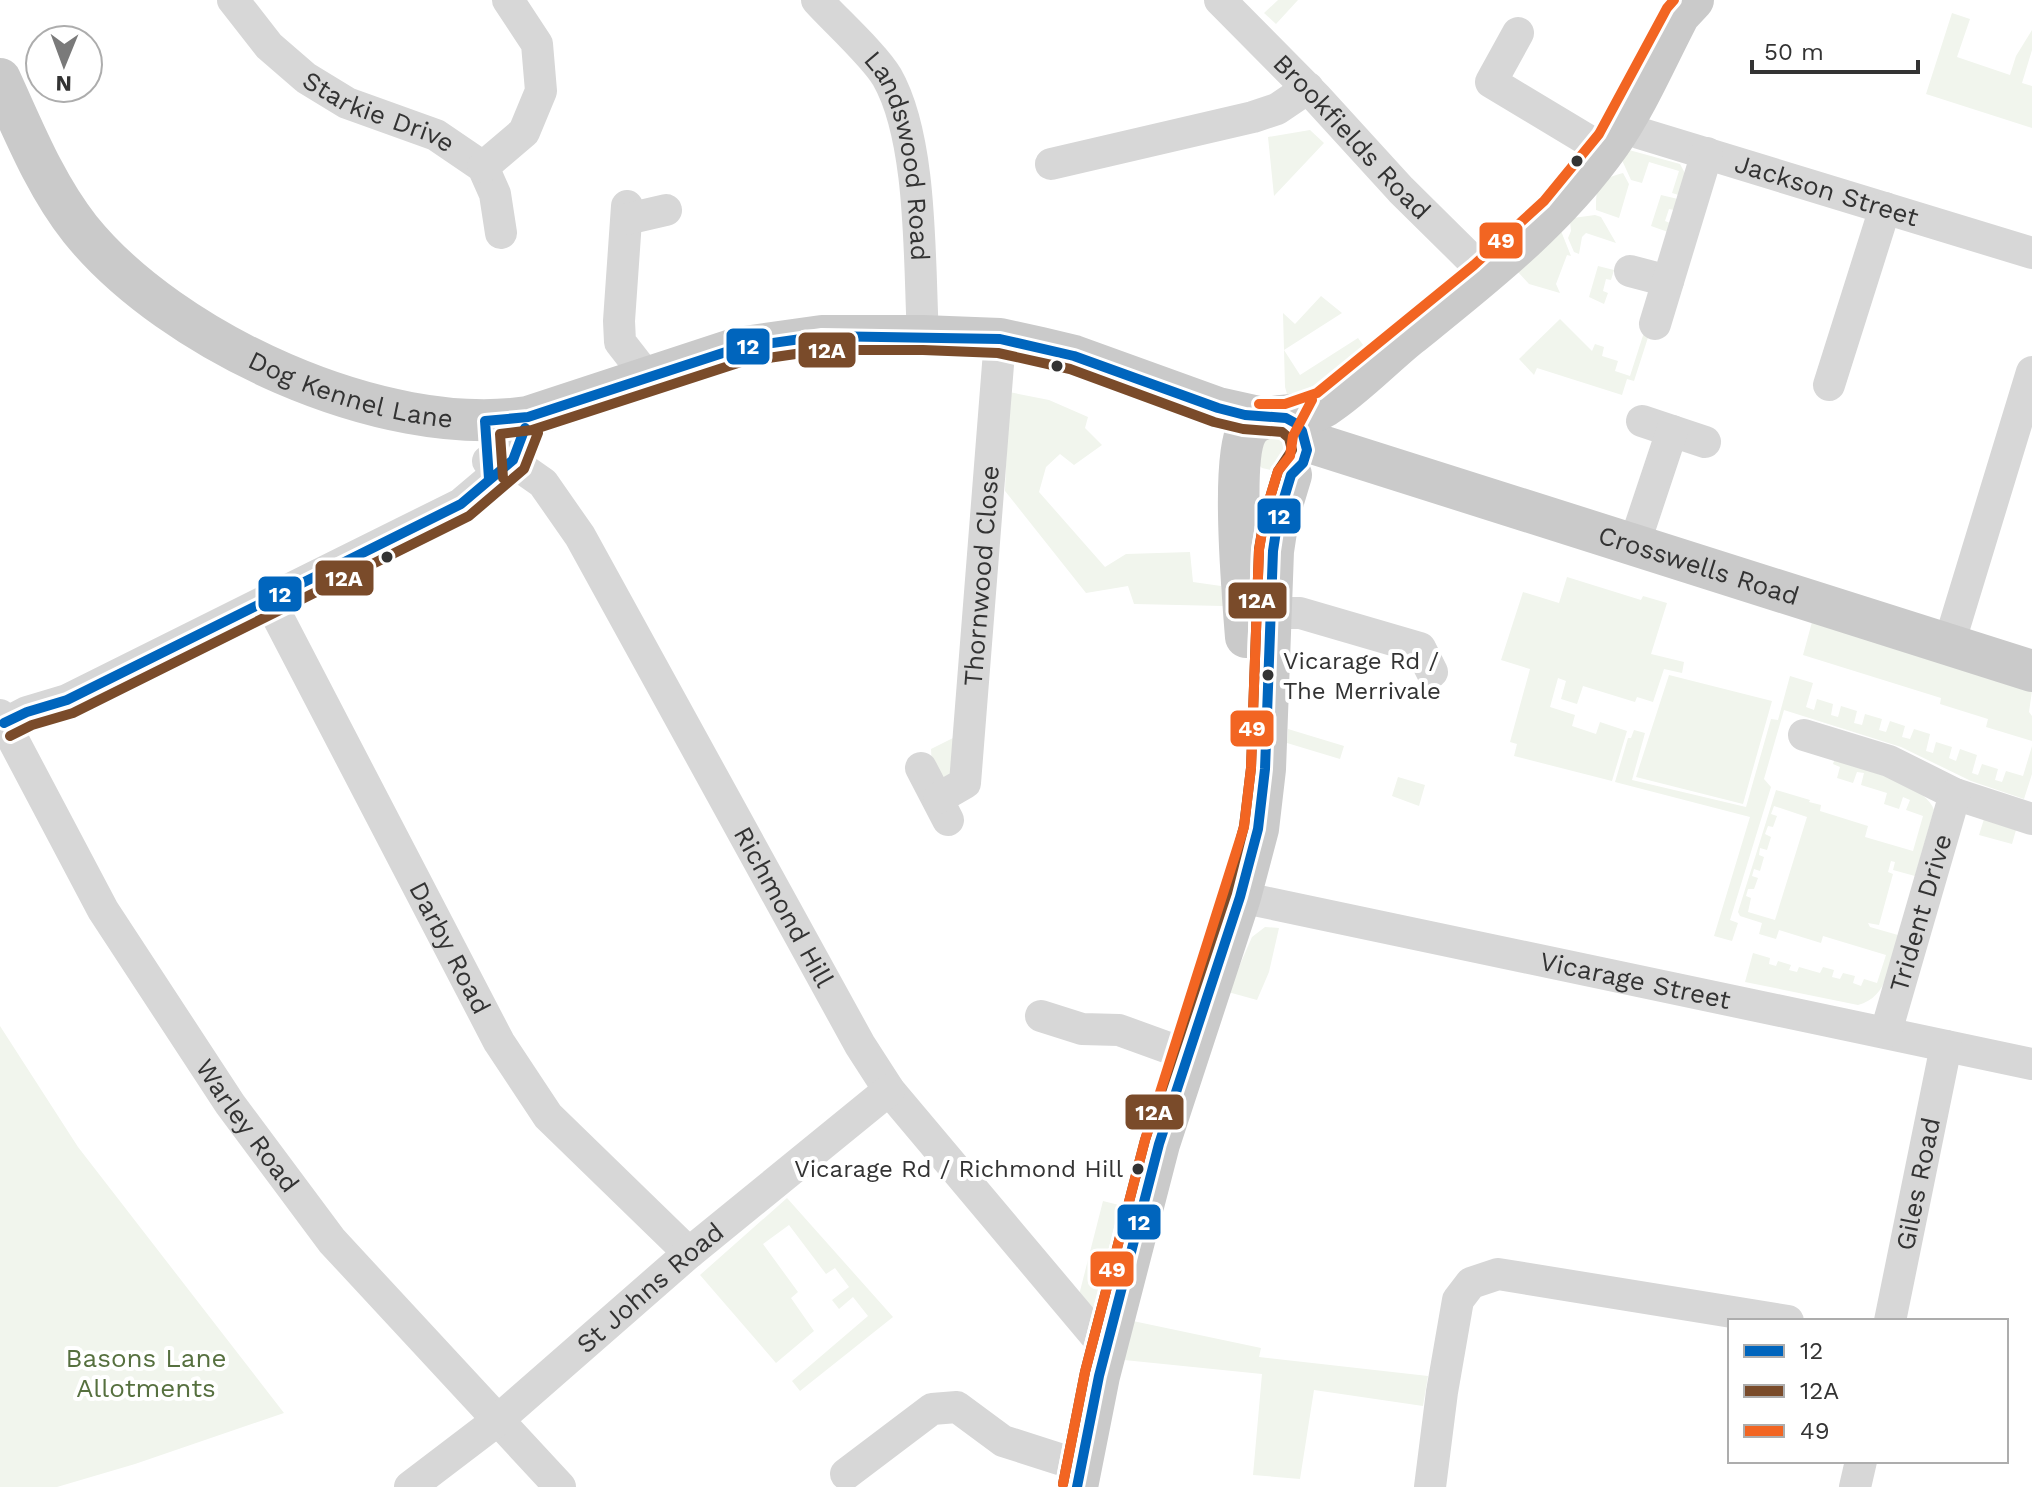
<svg xmlns="http://www.w3.org/2000/svg" width="2032" height="1487" font-family="'Work Sans',sans-serif">
<rect width="100%" height="100%" fill="#fff"/>
<path fill="#f1f5ed" fill-rule="evenodd" d="M1278 0H1298L1276 24 1264 13Z
M1952 13 1970 19 1957 57 2010 75 2016 56 2032 30V50L2022 83 2032 86V128L1926 94Z
M1310 130 1324 143 1274 196 1268 137Z
M1629 150 1680 164 1687 177 1682 196 1672 193 1679 171 1649 162 1642 183 1631 180 1621 158Z
M1623 173 1629 184 1619 218 1596 210C1596 185 1598 180 1623 173Z
M1661 195 1678 199 1674 210 1669 209 1665 221 1670 223 1668 232 1651 226Z
M1595 215 1601 217 1616 243 1586 233 1582 237 1579 254 1574 252 1568 238 1571 231 1570 222 1573 218Z
M1561 231 1571 256 1567 255 1556 284 1560 293 1529 284 1518 272Z
M1598 266 1614 270 1611 280 1606 279 1603 291 1608 293 1604 304 1589 297Z
M1321 296 1342 313 1284 350 1300 375 1358 338 1366 349C1342 366 1317 391 1287 394L1285 387 1283 313 1295 324Z
M1560 319 1592 351 1595 344 1604 347 1602 356 1618 361 1615 371 1630 376 1647 323 1652 325 1634 381 1627 379 1622 395 1537 368 1534 375 1519 359Z
M1009 392 1049 400 1088 417 1085 428 1102 445 1074 465 1060 454 1046 467 1039 492 1105 567 1126 554 1190 552 1193 582 1221 586 1223 606 1134 604 1128 586 1086 593 1005 491Z
M1283 426 1298 449 1275 471 1262 468 1255 461 1256 433Z
M1567 577 1641 600 1643 596 1667 603 1651 654 1684 662 1682 673 1664 669 1653 702 1637 697 1635 702 1583 686 1577 704 1561 699 1566 681 1558 678 1550 707 1575 715 1572 726 1596 734 1600 722 1627 731 1612 781 1514 756 1517 744 1510 742 1530 669 1501 660 1523 592 1559 603Z
M1812 622 2032 691 2029 712 2032 716V741L1986 727 1988 719 1940 704 1941 698 1803 655Z
M1669 675 1772 701 1743 804 1636 777Z
M1790 676 1813 683 1806 707 1814 710 1817 699 1833 704 1831 715 1838 717 1841 706 1857 711 1854 723 1862 725 1865 714 1882 719 1879 730 1886 732 1890 721 1905 726 1902 737 1910 739 1914 729 1930 734 1926 751 1933 753 1936 742 1952 747 1949 758 1956 761 1960 749 1977 755 1972 773 1978 775 1982 764 1998 769 1995 780 2002 782 2006 771 2023 776 2032 746V774L2024 799 1971 781 1901 747 1784 710 1764 779 1771 787 1730 920 1738 923 1732 941 1714 936 1750 817 1615 782 1628 738H1631L1634 730 1645 733 1632 780 1746 807 1771 719 1778 720Z
M1288 729 1344 746 1340 759 1287 743Z
M953 738 954 774 944 783 932 769 931 749Z
M1835 758C1859 766 1927 785 1934 810L1915 876 1893 870 1895 862 1891 861 1888 872 1893 874 1879 925 1868 923 1870 927 1898 935C1890 962 1889 997 1858 1005L1745 982 1753 953 1770 958 1769 964 1776 966 1778 961 1791 965 1789 970 1797 972 1799 967 1820 973 1823 967 1834 970 1832 977 1840 979 1843 973 1855 976 1853 983 1861 986 1864 979 1877 983 1886 955 1823 936 1821 943 1779 930 1776 939 1759 934 1762 923 1740 916 1738 912 1776 790 1810 800 1809 802 1821 805 1820 811 1868 826 1865 837 1913 851 1923 816 1906 810 1910 800 1903 797 1899 809 1884 804 1887 793 1861 785 1864 773 1857 772 1853 783 1837 778 1840 767 1833 764ZM1774 806 1807 817 1775 920 1748 912 1751 898 1746 896 1748 889H1754L1758 878 1752 876 1754 869 1760 871 1764 857 1759 855 1760 848 1767 850 1771 837 1765 834 1768 826 1773 827 1777 816 1771 814Z
M1398 777 1425 785 1419 806 1392 796Z
M1984 819 2016 830 2012 844 1979 835Z
M1265 927 1279 928 1269 972 1257 1000 1228 992 1252 937Z
M0 1026 78 1147 284 1413 135 1464 57 1487H0Z
M787 1198 893 1317 800 1391 792 1381 868 1316 853 1297 839 1309 832 1300 849 1287 835 1268 826 1274 789 1225 763 1244 798 1292 791 1298 814 1331 776 1363 700 1275Z
M1103 1201 1119 1205 1095 1313 1079 1295Z
M1133 1321 1261 1348 1259 1357 1428 1376 1423 1406 1314 1390 1300 1479 1253 1475 1262 1374 1124 1360Z"/>
<g fill="none" stroke-linecap="round" stroke-linejoin="round">
<g stroke="#d7d7d7" stroke-width="32">
<path id="s1" d="M233 0 269 46 306 78 347 103 436 135 483 167 495 194 501 233"/>
<path id="s2" d="M817 0C835 20 874 55 887 77 923 140 919 263 923 336"/>
<path id="s3" d="M1220 0 1317 98 1401 190 1486 274"/>
<path d="M1518 33 1491 82 1604 150"/>
<path id="s4" d="M1622 123 1639 133 2032 253"/>
<path d="M1051 164 1253 117 1277 109 1308 88"/>
<path d="M483 167 524 132 541 91 537 44 508 0"/>
<path d="M627 206 619 321 620 342 648 378"/>
<path d="M627 219 666 210"/>
<path d="M1630 271 1668 281"/>
<path d="M1655 324 1707 153"/>
<path d="M1829 385 1885 208"/>
<path d="M1642 421 1705 442"/>
<path id="s5" d="M488 461 523 469 543 483 580 536 860 1045 889 1090 1106 1348"/>
<path d="M1634 545 1672 431"/>
<path id="s6" d="M269 600 499 1042 548 1116 689 1253"/>
<path d="M1251 613H1300L1420 648 1432 672"/>
<path d="M1949 644 2032 372"/>
<path id="s7" d="M0 715 103 910 230 1104 332 1241 560 1487"/>
<path d="M0 726 27 712 67 700 461 504 513 460 528 417"/>
<path d="M1804 735 1889 761 1955 794 2032 819"/>
<path d="M921 768 948 820"/>
<path id="s8" d="M939 798 965 783 1000 339"/>
<path id="s9" d="M1240 897 2032 1064"/>
<path d="M1041 1016 1082 1029 1119 1030 1188 1055"/>
<path id="s10" d="M1886 1032 1955 794"/>
<path id="s11" d="M1890 1321 1946 1046"/>
<path d="M846 1474 932 1409 957 1407 1003 1441 1081 1466"/>
<path id="s12" d="M410 1487 498 1420 689 1253 889 1090"/>
<path d="M1430 1487 1442 1392 1458 1300 1471 1283 1498 1274 1788 1321"/>
<path d="M1855 1487 1861 1461"/>
</g>
<g stroke="#cacaca" stroke-width="42">
<path id="s13" d="M0 79C23 129 45 185 80 229 171 342 382 439 528 417L738 348 822 336H923L1000 339 1041 348 1074 356 1218 408 1263 418"/>
<path id="s14" d="M1306 441 2032 671"/>
<path d="M1246 637C1243 599 1231 459 1247 431 1261 408 1299 422 1325 406 1352 389 1383 357 1409 336 1481 278 1556 220 1610 143 1637 104 1657 57 1679 15L1693 0"/>
<path d="M1077 1487 1099 1376 1159 1144 1240 897 1258 829 1265 769 1273 551 1278 518 1291 475"/>
</g>
<defs>
<path id="bus-1" d="M489 479 485 421 528 417 738 348 822 336 1000 339 1074 356 1218 408 1245 415 1286 418 1295 423 1302 431 1307 450 1303 463 1291 475 1278 518 1273 551 1265 769 1258 829 1240 897 1159 1144 1099 1376 1077 1487
M4 723 27 712 67 700 461 504 513 460 525 428"/>
<path id="bus-2" d="M503 478 500 434 532 430 741 362 823 350H923L998 353 1070 369 1214 422 1243 429 1282 432 1289 438 1292 450 1278 471 1265 514 1259 549 1251 768 1244 826 1227 893 1145 1140 1085 1372 1063 1484
M10 736 32 725 73 713 469 516 524 469 538 433"/>
<path id="bus-3" d="M1259 404H1285L1317 393 1474 265 1544 201 1599 134 1667 8 1674 0
M1063 1484 1085 1372 1145 1140 1244 827 1251 768 1259 550 1265 514 1278 471 1290 456 1293 436 1312 400"/>
</defs>
<use href="#bus-1" stroke="#fff" stroke-width="16"/>
<use href="#bus-2" stroke="#fff" stroke-width="16"/>
<use href="#bus-3" stroke="#fff" stroke-width="16"/>
<use href="#bus-1" stroke="#0065bd" stroke-width="10"/>
<use href="#bus-2" stroke="#7a4b2a" stroke-width="10"/>
<use href="#bus-3" stroke="#f26522" stroke-width="10"/>
</g>
<g fill="#333" stroke="#fff" stroke-width="3">
<circle cx="1577" cy="161" r="7"/>
<circle cx="1057" cy="366" r="7"/>
<circle cx="387" cy="557" r="7"/>
<circle cx="1268" cy="675" r="7"/>
<circle cx="1138" cy="1169" r="7"/>
</g>
<g text-anchor="middle" dominant-baseline="central" stroke-width="8" stroke-linejoin="round" paint-order="stroke">
<g font-size="24" fill="#333" stroke="#fff" text-anchor="start">
<text x="1283" y="661">Vicarage Rd /<tspan x="1283" dy="30">The Merrivale</tspan></text>
<text x="1123" y="1169" text-anchor="end">Vicarage Rd / Richmond Hill</text>
</g>
<g font-size="26" fill="#333" stroke="#fff">
<text stroke="none"><textPath href="#s1" startOffset="188">Starkie Drive</textPath></text>
<text stroke="none"><textPath href="#s3" startOffset="190">Brookfields Road</textPath></text>
<text stroke="none"><textPath href="#s2" startOffset="184">Landswood Road</textPath></text>
<text stroke="none"><textPath href="#s4" startOffset="216">Jackson Street</textPath></text>
<text stroke="none"><textPath href="#s13" startOffset="492">Dog Kennel Lane</textPath></text>
<text stroke="none"><textPath href="#s14" startOffset="412">Crosswells Road</textPath></text>
<text stroke="none"><textPath href="#s8" startOffset="238">Thornwood Close</textPath></text>
<text stroke="none"><textPath href="#s5" startOffset="548">Richmond Hill</textPath></text>
<text stroke="none"><textPath href="#s10" startOffset="124">Trident Drive</textPath></text>
<text stroke="none"><textPath href="#s6" startOffset="392">Darby Road</textPath></text>
<text stroke="none"><textPath href="#s9" startOffset="404">Vicarage Street</textPath></text>
<text stroke="none"><textPath href="#s7" startOffset="480">Warley Road</textPath></text>
<text stroke="none"><textPath href="#s11" startOffset="140">Giles Road</textPath></text>
<text stroke="none"><textPath href="#s12" startOffset="312">St Johns Road</textPath></text>
</g>
<g font-size="26" fill="#56703f" stroke="#fff">
<text x="146" y="1358">Basons Lane<tspan x="146" dy="30">Allotments</tspan></text>
</g>
</g>
<g stroke="#fff" stroke-width="3">
<rect x="1478" y="221" width="46" height="39" rx="8" fill="#f26522"/>
<rect x="725" y="327" width="46" height="39" rx="8" fill="#0065bd"/>
<rect x="797" y="331" width="60" height="38" rx="8" fill="#7a4b2a"/>
<rect x="1256" y="497" width="46" height="38" rx="8" fill="#0065bd"/>
<rect x="314" y="559" width="61" height="38" rx="8" fill="#7a4b2a"/>
<rect x="257" y="575" width="46" height="38" rx="8" fill="#0065bd"/>
<rect x="1227" y="581" width="61" height="39" rx="8" fill="#7a4b2a"/>
<rect x="1229" y="709" width="46" height="39" rx="8" fill="#f26522"/>
<rect x="1124" y="1093" width="61" height="38" rx="8" fill="#7a4b2a"/>
<rect x="1116" y="1203" width="46" height="38" rx="8" fill="#0065bd"/>
<rect x="1089" y="1250" width="46" height="38" rx="8" fill="#f26522"/>
</g>
<g font-size="22" text-anchor="middle" font-weight="bold" fill="#fff">
<text x="1501" y="248">49</text>
<text x="748" y="354">12</text>
<text x="827" y="358">12A</text>
<text x="1279" y="524">12</text>
<text x="344" y="586">12A</text>
<text x="280" y="602">12</text>
<text x="1257" y="608">12A</text>
<text x="1252" y="736">49</text>
<text x="1154" y="1120">12A</text>
<text x="1139" y="1230">12</text>
<text x="1112" y="1277">49</text>
</g>
<rect x="1728" y="1319" width="280" height="144" fill="#ffffff" stroke="#adadad" stroke-width="2"/>
<rect x="1744" y="1345" width="40" height="12" fill="#0065bd" stroke="#adadad" stroke-width="2"/>
<text x="1800" y="1359" font-size="24" fill="#333333">12</text>
<rect x="1744" y="1385" width="40" height="12" fill="#7a4b2a" stroke="#adadad" stroke-width="2"/>
<text x="1800" y="1399" font-size="24" fill="#333333">12A</text>
<rect x="1744" y="1425" width="40" height="12" fill="#f26522" stroke="#adadad" stroke-width="2"/>
<text x="1800" y="1439" font-size="24" fill="#333333">49</text>
<g transform="translate(64 64) rotate(181)"><circle r="38" fill="#ffffff" stroke="#adadad" stroke-width="2"/>
<path d="M0-6L14 30L0 20L-14 30Z" fill="#7a7a7a"/>
<text y="-12" font-size="22" font-weight="bold" text-anchor="middle" fill="#333333">N</text>
</g>
<path d="M1752 60v12h166v-12" fill="none" stroke="#333333" stroke-width="4"/>
<text x="1764" y="60" font-size="24" fill="#333333" stroke="#ffffff" stroke-width="6" paint-order="stroke">50 m</text>
</svg>
